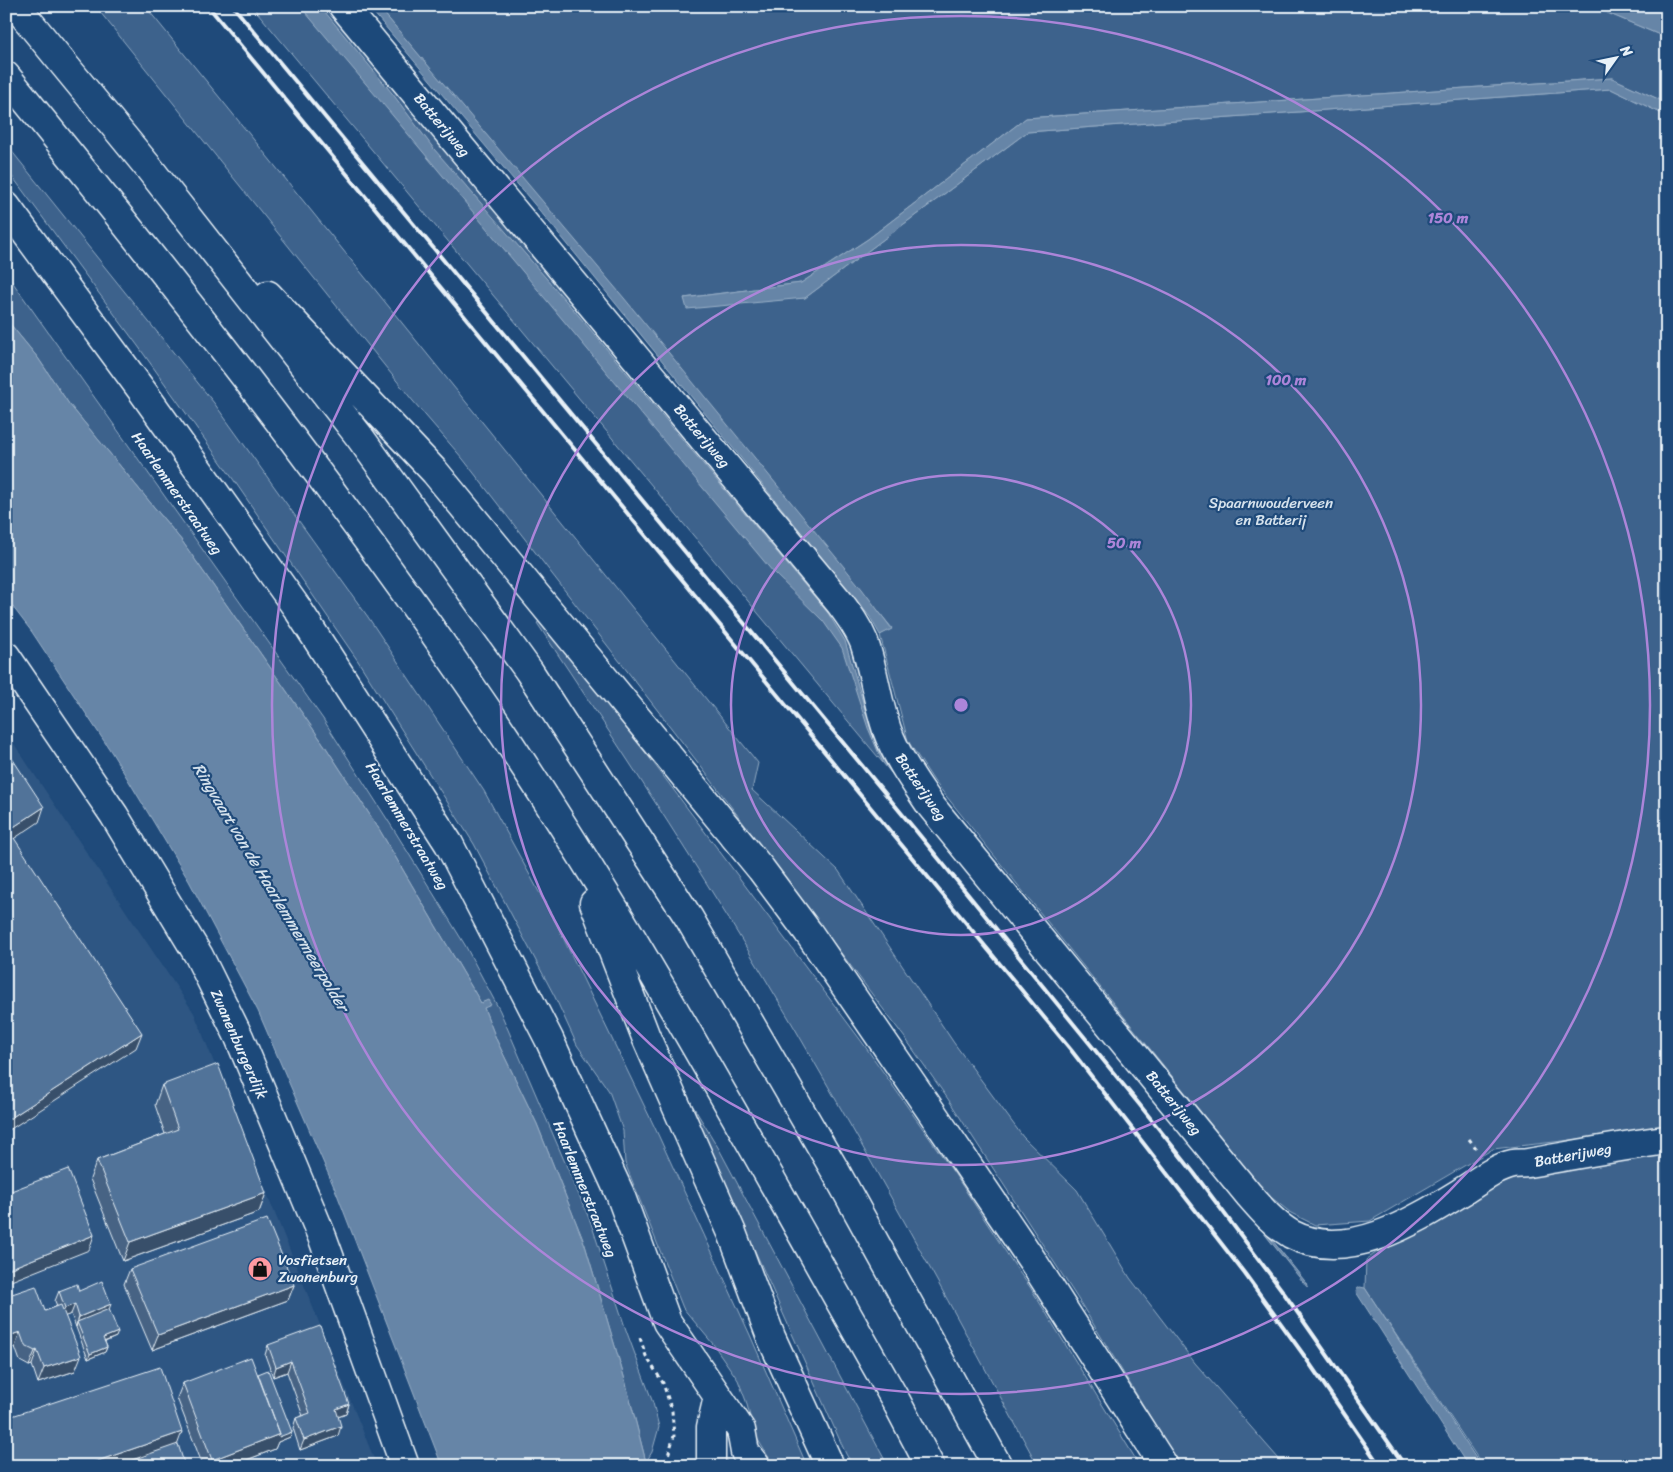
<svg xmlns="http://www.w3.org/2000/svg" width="1673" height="1472" font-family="Sriracha,sans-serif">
<rect width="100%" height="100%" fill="#1f4a7a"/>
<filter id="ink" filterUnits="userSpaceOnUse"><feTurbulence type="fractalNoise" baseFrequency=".02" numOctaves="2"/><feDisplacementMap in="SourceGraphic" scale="10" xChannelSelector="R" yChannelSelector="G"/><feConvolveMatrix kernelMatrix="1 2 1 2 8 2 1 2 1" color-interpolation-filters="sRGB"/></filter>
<g filter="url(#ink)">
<path fill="#2e5683" d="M6 732 194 1013 377 1466H6Z"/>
<path fill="#3c628c" stroke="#92aac2" d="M91 6H145L220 98 758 763 752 790 838 870 954 1043 1023 1137 1077 1190 1130 1278 1195 1363 1285 1466H1182L1167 1444 1078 1299 948 1099 905 1038 696 760 463 459 413 401 96 7Z
M252 6H333L848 631 885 759 883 763Z
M378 6H1591L1667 38V103L1612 78 1026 118 868 239 801 283 684 298H805L1027 132 1611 89 1667 116V1129L1493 1149 1370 1221 1315 1225 1291 1213 1267 1194 934 781 908 741 880 635 892 628Z
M6 144 214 403 368 617 484 791 556 923 655 1128 750 1335 807 1466H774L755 1435 746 1401 738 1380 713 1344 683 1308 625 1163 623 1131 609 1091 577 1045 555 997 474 844 358 661 233 479 138 346 6 168Z
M6 273 323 719 396 833 465 945 500 1011 591 1223 626 1330 653 1403 659 1427 652 1452 646 1462 625 1380 585 1245 537 1124 497 1041 484 1008 488 1001 481 1003 379 829 325 746 182 541 69 404 38 358 6 319Z
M540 621 649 757 862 1042 954 1173 1019 1272 1030 1287 1140 1466H1038C958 1319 878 1171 794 1027 713 889 626 756 537 623Z
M682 1088 719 1149 888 1466H853L846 1454Z
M1667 1147V1466H1483L1365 1288 1366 1260 1389 1243 1519 1171Z"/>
<path fill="#6685a7" stroke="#9ab0c7" d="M300 6H320L392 93 434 149 579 316 828 613 845 641 869 723 878 749 886 764 1194 1142 1308 1285 1307 1287 1175 1122 883 763 868 728 842 648 823 621 773 572 388 110Z
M368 6H378L624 298 862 589 892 629 880 635 870 617 560 235Z
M1591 6H1667V38Z
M1612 78 1667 103V116L1611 89 1027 132 805 298 687 309 684 298 801 283 868 239 1026 118Z
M6 319 38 358 69 404 182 541 325 746 379 829 481 1003 488 1000 491 1005 484 1008 497 1041 537 1124 585 1245 625 1380 647 1466H442L337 1194 258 1011 189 881 112 753 32 632 6 598Z
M1360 1287 1365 1288 1481 1466H1468L1356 1292 1357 1289Z"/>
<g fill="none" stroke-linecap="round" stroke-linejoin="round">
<defs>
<path id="minor" d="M343 6 840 603C849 615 858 627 864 642 874 671 877 701 887 730 897 758 915 782 931 806L1249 1195C1262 1210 1274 1224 1291 1234 1347 1264 1416 1220 1463 1191 1479 1181 1495 1168 1513 1164 1518 1163 1523 1164 1528 1163 1574 1155 1620 1146 1667 1140"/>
<path id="tertiary" d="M6 656 114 815 199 956 239 1037 323 1239 405 1466"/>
<path id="secondary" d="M6 206 143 392 297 608 449 844 549 1039 620 1194 667 1322 741 1430 745 1452 756 1466
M711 1466V1427L718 1397"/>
<path id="motorway" d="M16 6 149 168 359 436 529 671 689 918 836 1172 998 1466
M6 76C167 273 324 473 468 682 626 910 758 1158 895 1399L930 1466
M268 295 435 472 761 869 808 932 933 1114 1032 1260 1164 1466
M594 903 646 1037 732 1233 771 1337 830 1466"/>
</defs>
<use href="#minor" stroke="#e8f1f8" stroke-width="31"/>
<use href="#tertiary" stroke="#e8f1f8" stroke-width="31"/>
<use href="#secondary" stroke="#e8f1f8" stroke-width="31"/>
<use href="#motorway" stroke="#e8f1f8" stroke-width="31"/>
<path stroke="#e8f1f8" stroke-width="3" stroke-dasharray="4 4" stroke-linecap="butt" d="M1469 1139 1476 1148
M640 1338 646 1356 663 1383 672 1411 674 1436 666 1462 667 1466"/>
<use href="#minor" stroke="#1f4a7a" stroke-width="28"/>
<use href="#tertiary" stroke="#1f4a7a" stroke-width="28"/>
<use href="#secondary" stroke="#1f4a7a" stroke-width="28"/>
<use href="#motorway" stroke="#1f4a7a" stroke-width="28"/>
<path stroke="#e8f1f8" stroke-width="4" d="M208 6 1071 1050 1245 1274 1303 1354 1380 1466
M233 6 917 832 1139 1104 1194 1173 1281 1289 1405 1466"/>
</g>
<path fill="#466384" stroke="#e8f1f8" d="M162 1085 266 1193 259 1212 123 1261 90 1179 97 1160 165 1134 155 1105Z
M130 1269 294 1285 288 1300 152 1350 124 1284Z
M59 1291H79L109 1309 116 1337 105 1342 107 1347 105 1352 88 1359 71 1314 65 1316 75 1371 38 1383 32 1365 29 1366 20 1361 15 1347 6 1350V1296L45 1311 57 1306 55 1301Z
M268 1345 349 1404 346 1414 338 1417V1436L300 1450 293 1428 296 1418 303 1416 287 1372 273 1377 265 1355Z
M258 1374 292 1432 290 1437 278 1442 275 1449 231 1466H203L177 1398 183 1383Z"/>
<path fill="#39506b" stroke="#e8f1f8" d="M44 807 39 822 6 844V832Z
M142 1033 136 1048 6 1132V1121Z
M266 1193 259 1212 123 1261 130 1242Z
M94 1235 89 1250 6 1283V1270Z
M294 1285 288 1300 152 1350 158 1335Z
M75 1304 71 1314 61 1318 65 1308Z
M111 1304 107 1315 77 1322 76 1327 79 1317Z
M20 1332 15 1347 6 1350V1337Z
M118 1332 116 1337 101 1343 103 1338Z
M107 1347 105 1352 88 1359 90 1354Z
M37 1350 32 1365 29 1366 35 1351Z
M81 1356 75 1371 38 1383 44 1368Z
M291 1361 287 1372 273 1377 276 1367Z
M349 1404 346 1414 332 1419 336 1409Z
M341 1426 338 1436 300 1450 304 1440Z
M182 1432 175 1451 133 1466H83Z
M292 1432 290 1437 278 1442 275 1449 231 1466H210L212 1460 280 1434Z"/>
<path fill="#517399" stroke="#e8f1f8" d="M6 749 44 807 6 832Z
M14 838 142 1033 6 1121V843Z
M218 1064 266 1193 130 1242 97 1160 178 1129 162 1085Z
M68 1169 94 1235 6 1270V1193Z
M267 1219 294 1285 158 1335 130 1269Z
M102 1281 111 1304 79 1317 75 1304 65 1308 59 1291 77 1284 79 1291Z
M36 1286 45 1311 61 1305 81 1356 44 1368 37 1350 35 1351 25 1346 20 1332 6 1337V1296Z
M109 1309 118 1332 103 1338 107 1347 90 1354 77 1322Z
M320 1326 349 1404 336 1409 341 1426 304 1440 296 1418 310 1413 291 1361 276 1367 268 1345Z
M251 1357 280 1434 212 1460 183 1383Z
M160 1367 182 1432 83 1466H6V1418Z
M268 1370 292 1432 279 1437 280 1434 258 1374Z
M178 1444 185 1466H115Z
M325 1462 326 1466H315Z
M363 1462 364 1466H353Z"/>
</g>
<g fill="none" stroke="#ac85d9" stroke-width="2.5">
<circle cx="961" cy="705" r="230"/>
<circle cx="961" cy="705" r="460"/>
<circle cx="961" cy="705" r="689"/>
</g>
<defs>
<symbol id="shop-disc" viewBox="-11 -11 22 22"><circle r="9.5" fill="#ff9aa2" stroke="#1f4a7a"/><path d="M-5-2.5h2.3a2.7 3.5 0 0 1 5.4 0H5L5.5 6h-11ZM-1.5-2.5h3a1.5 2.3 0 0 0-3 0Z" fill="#111"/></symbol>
</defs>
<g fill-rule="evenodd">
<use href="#shop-disc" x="246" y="1255" width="28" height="28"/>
</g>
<g text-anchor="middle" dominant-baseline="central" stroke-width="4.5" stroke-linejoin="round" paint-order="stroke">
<g font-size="15" fill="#e8f1f8" stroke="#1f4a7a">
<text transform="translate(442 125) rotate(50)">Batterijweg</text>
<text transform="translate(702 436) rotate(50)">Batterijweg</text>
<text transform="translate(177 493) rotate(55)">Haarlemmerstraatweg</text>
<text transform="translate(921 787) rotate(56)">Batterijweg</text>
<text transform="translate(407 826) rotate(59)">Haarlemmerstraatweg</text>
<text transform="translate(239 1044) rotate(66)">Zwanenburgerdijk</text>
<text transform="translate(1174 1103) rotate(51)">Batterijweg</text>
<text transform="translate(1573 1155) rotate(-10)">Batterijweg</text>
<text transform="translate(585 1189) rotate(68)">Haarlemmerstraatweg</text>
</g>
<g font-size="15" fill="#d7e3ed" stroke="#1f4a7a">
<text x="1271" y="503">Spaarnwouderveen<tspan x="1271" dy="17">en Batterij</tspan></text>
</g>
<g font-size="15" fill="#e8f1f8" stroke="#1f4a7a" text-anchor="start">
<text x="278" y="1260">Vosfietsen<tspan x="278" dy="17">Zwanenburg</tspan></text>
</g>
<g font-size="16" font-style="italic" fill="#d4e1ec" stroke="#1f4a7a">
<text transform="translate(271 887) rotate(59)">Ringvaart van de Haarlemmermeerpolder</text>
</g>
</g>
<circle cx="961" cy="705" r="8" fill="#ac85d9" stroke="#1f4a7a" stroke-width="2.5"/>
<g font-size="15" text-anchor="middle" font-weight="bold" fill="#ac85d9" stroke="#1f4a7a" stroke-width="4.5" stroke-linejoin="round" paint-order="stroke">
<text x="1448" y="223">150 m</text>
<text x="1286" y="385">100 m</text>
<text x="1124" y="548">50 m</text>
</g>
<rect width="1673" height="1472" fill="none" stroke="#1f4a7a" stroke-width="25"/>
<rect x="12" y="12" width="1648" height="1447" fill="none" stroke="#e8f1f8" stroke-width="2" filter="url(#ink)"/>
<g transform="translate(1616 58) rotate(57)" stroke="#1f4a7a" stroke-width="4" paint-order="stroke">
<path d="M0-4L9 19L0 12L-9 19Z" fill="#e8f1f8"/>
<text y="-8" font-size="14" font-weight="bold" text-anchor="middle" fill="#e8f1f8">N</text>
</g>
</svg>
